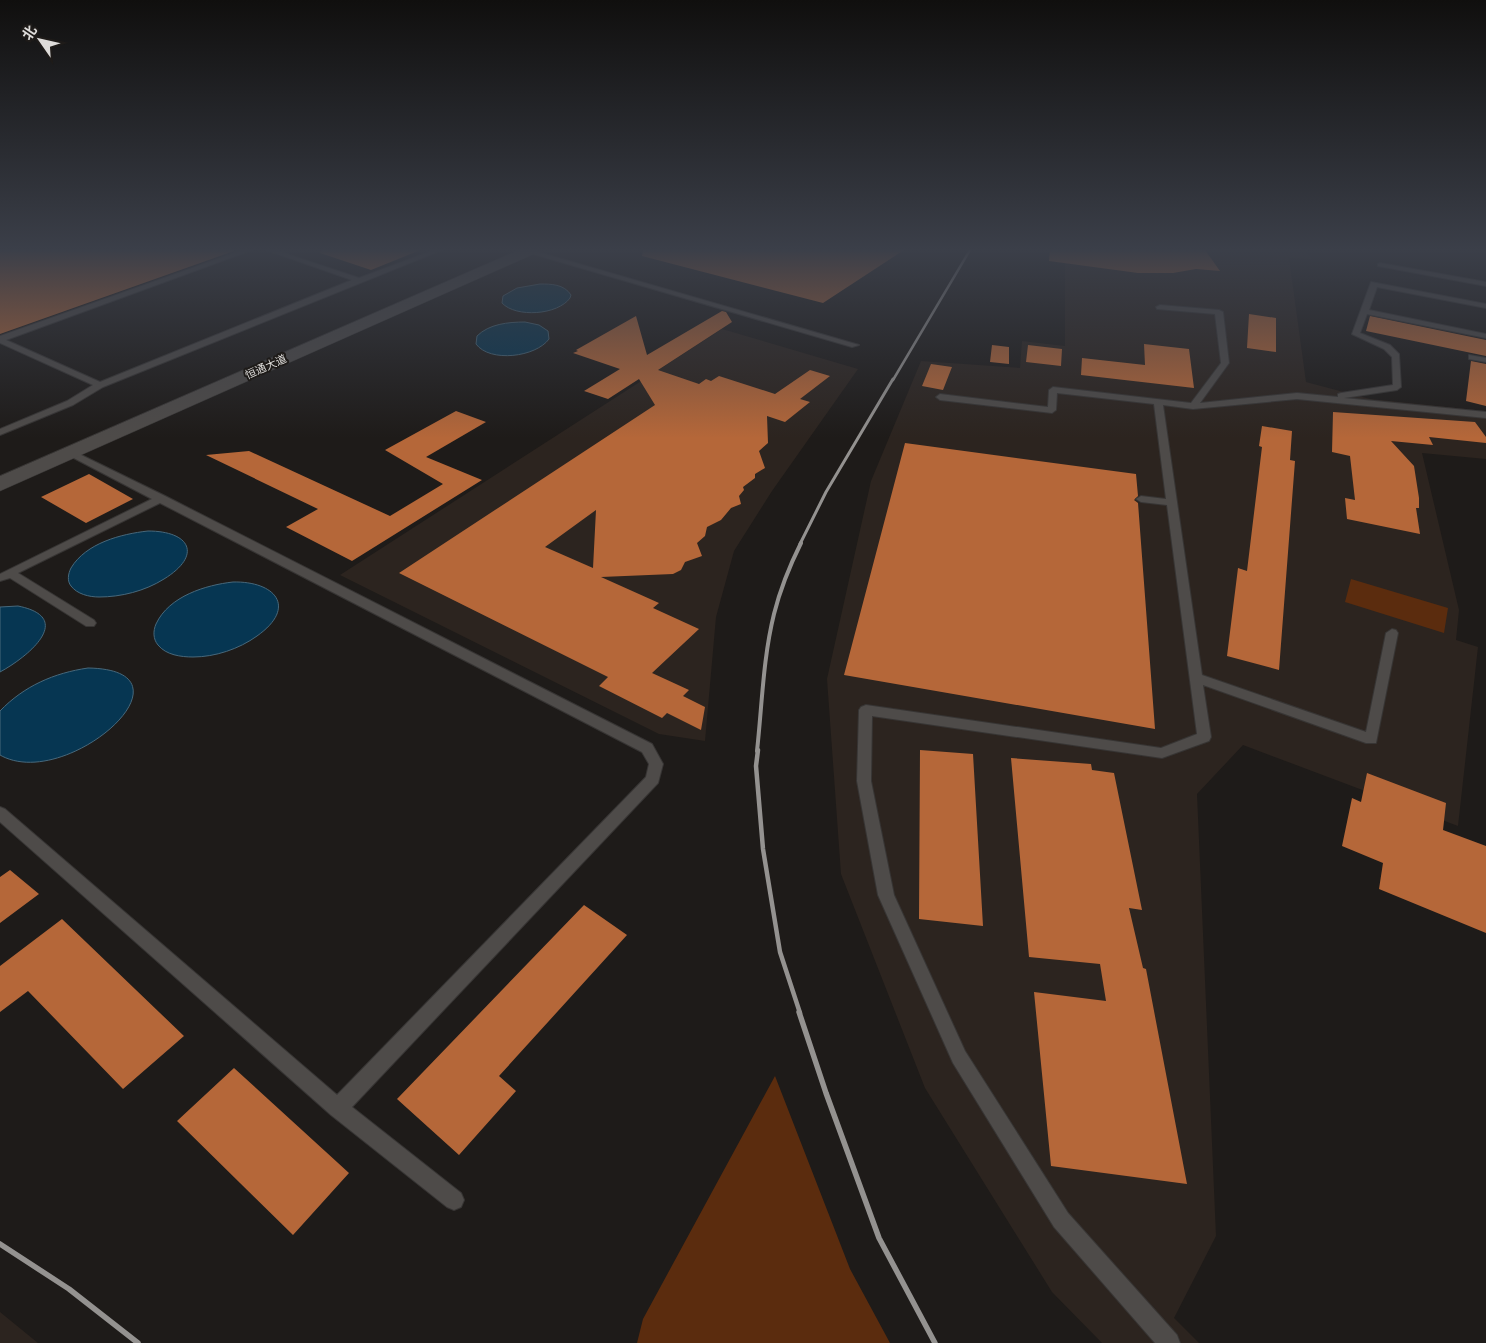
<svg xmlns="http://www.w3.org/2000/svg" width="1486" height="1343" font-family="Signika,'Noto Sans SC',sans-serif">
<rect width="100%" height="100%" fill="#1e1b19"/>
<path fill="#2c241f" d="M1065 250H1305L1312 259 1289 258 1306 382 1370 399 1486 411V459L1422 453 1459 610 1456 640 1478 647 1458 826 1243 745 1197 794 1216 1236 1174 1318 1199 1343H1102L1052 1292 925 1088 841 874 827 679 871 481 921 361 1020 368 1022 341 1065 346Z
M722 329 858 369 772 491 734 551 716 617 705 741 659 734 340 575Z
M0 1312 38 1343H0Z"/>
<path fill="#5b2c0e" d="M1351 579 1448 608 1444 633 1345 602Z
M775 1076 850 1269 890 1343H637L643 1319Z"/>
<path fill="#063652" stroke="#47687b" d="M540 284C551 284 564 284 571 295L570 298C558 315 516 318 502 303L503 296 517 288Z
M525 322 539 325 548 331 549 339C536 357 490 363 476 344L477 336C489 324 508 322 525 322Z
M148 531C190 531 203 555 164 579 145 591 121 597 99 597 89 597 77 594 71 586 67 581 68 574 71 568 86 543 121 534 148 531Z
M233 582C275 581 298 607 257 636 239 649 215 657 193 657 181 657 166 655 158 645 153 639 153 631 156 624 169 596 206 585 233 582Z
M18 606C77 618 26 658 0 672V607Z
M88 668C205 670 66 793 0 755V711C24 686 54 673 88 668Z"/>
<path fill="#b56739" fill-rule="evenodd" d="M0 250H234V251L0 334Z
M321 250H418V251L371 270 320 253Z
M643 250H904L823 303 642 256Z
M1050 250H1205L1220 271 1196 269 1173 273H1138L1049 261Z
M722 311 726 312 732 322 658 370 699 384 706 379 711 381 719 376 775 394 810 370 830 376 800 399 810 402 785 422 767 416 768 443 759 451 765 468 755 474V478L743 487 744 490 739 496 741 504 731 508 721 520 707 527 705 536 697 543 702 556 685 562 681 570 673 574 601 577 659 603 653 608 699 629 652 673 689 690 683 696 705 707 701 730 667 713 662 718 599 686 608 677 399 573 655 405 639 379 608 399 584 391 620 369 573 353 578 351 576 350 636 316 647 355ZM596 510 593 568 545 547Z
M1249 314 1276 318V352L1247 348Z
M1370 316 1486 340V356L1366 331Z
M1144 344 1189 349 1194 388 1081 375 1082 358 1145 365Z
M992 345 1009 347V364L990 362Z
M1028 345 1062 349 1061 366 1026 362Z
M1471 361 1486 364V406L1466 401Z
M931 364 952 367 943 390 922 386Z
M456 411 486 422 426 457 482 480 352 561 286 527 318 509 206 455 249 451 390 516 443 484 385 450Z
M1333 412 1475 422 1486 437V443L1429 437 1433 445 1391 441 1414 466 1419 498V508H1416L1420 534 1347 519 1345 498 1355 500 1350 456 1332 452Z
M1262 426 1292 431 1290 460 1295 461 1279 670 1227 656 1238 568 1247 571 1262 447 1259 446Z
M905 443 1136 474 1138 496 1134 500 1138 503 1155 729 844 675Z
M89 474 133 499 86 523 41 497Z
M920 750 973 754 983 926 919 919Z
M1011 758 1091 764 1092 770 1114 773 1142 910 1129 908 1143 968 1146 969 1187 1184 1051 1166 1034 992 1106 1001 1100 964 1029 957Z
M1367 773 1446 803 1443 830 1486 846V933L1379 889 1383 863 1342 846 1352 798 1361 802Z
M10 870 39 894 0 923V877Z
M584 905 627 935 499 1076 516 1091 459 1155 397 1099Z
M62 919 184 1036 123 1089 28 991 0 1012V966Z
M234 1068 349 1173 293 1235 177 1121Z"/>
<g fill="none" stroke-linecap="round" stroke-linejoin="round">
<defs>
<path id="service" d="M243 250H252L6 340 100 382 352 280 266 250H275L359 278 434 250H442L103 387 73 405 0 435V429L67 401 93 385 0 343V336Z
M525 250H531L859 345 852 347 526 252Z
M1380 263 1486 282V286L1378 266V264Z
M1371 282 1486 304V308L1377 287 1369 310 1486 334V338L1367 314 1360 333 1390 345 1399 354 1401 387 1397 390 1344 398 1486 412V418L1297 399 1193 409 1163 405 1202 675 1366 732 1386 633 1392 629 1396 630 1398 633 1376 743H1366L1203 685 1211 737 1209 741 1162 758 872 716 871 781 894 895 965 1051 1068 1213 1177 1335 1180 1343H1155L1054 1227 953 1063 878 895 857 781 859 710 861 707 866 705 1161 748 1197 734 1167 505 1141 502 1136 499 1141 496 1166 499 1154 404 1057 393 1056 410 1052 413 940 400 936 397 940 394 1048 407 1049 390 1053 387 1191 403 1221 363 1215 314 1157 309 1156 307 1160 305 1219 310 1223 312 1229 363 1200 403 1297 393 1338 397V394L1341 393 1393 385 1392 357 1384 349 1352 334Z
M1469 355 1486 358V362L1469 359Z
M71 450 165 496 652 744 663 764 658 783 352 1107 461 1193 464 1200 461 1207 454 1210 447 1207 331 1115 0 822V807L5 809 337 1095 646 777 649 764 642 752 160 503 18 573 94 620 96 623 94 626H86L10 578 0 581V574L152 499 68 455 66 453Z"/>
<path id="secondary" d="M519 250H538L536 253 0 491V476Z"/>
</defs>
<use href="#service" stroke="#373534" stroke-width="2"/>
<use href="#secondary" stroke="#373534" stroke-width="1"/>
<use href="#service" fill="#4e4b49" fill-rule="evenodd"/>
<use href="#secondary" fill="#4e4b49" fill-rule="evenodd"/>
<path stroke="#949290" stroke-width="2.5" d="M893 380 970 250"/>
<path stroke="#949290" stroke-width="3" d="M800 544 826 492 893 379"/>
<path stroke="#949290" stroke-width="4" d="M757 751C762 706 763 658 774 614 780 590 790 565 801 543"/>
<path stroke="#949290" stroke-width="4.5" d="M758 750 756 766 763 849 780 952 800 1013"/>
<path stroke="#949290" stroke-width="5.5" d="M799 1012 826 1093 879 1238 935 1343
M0 1244 69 1289 138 1343"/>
</g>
<linearGradient id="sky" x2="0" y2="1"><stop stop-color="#100f0e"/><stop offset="0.57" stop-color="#3b3f49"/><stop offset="1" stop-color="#3b3f49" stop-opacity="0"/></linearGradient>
<rect width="1486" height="438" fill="url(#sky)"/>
<g text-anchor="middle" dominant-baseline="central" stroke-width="4" stroke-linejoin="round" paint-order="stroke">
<g font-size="11" fill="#dedcda" stroke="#1e1b19">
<text transform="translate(266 367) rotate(-24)">恒通大道</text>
</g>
</g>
<g transform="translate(40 40) rotate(304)" stroke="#1e1b19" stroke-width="4" paint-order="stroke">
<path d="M0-4L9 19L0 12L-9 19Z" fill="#dedcda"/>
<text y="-8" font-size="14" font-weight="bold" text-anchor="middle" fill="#dedcda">北</text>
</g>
</svg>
